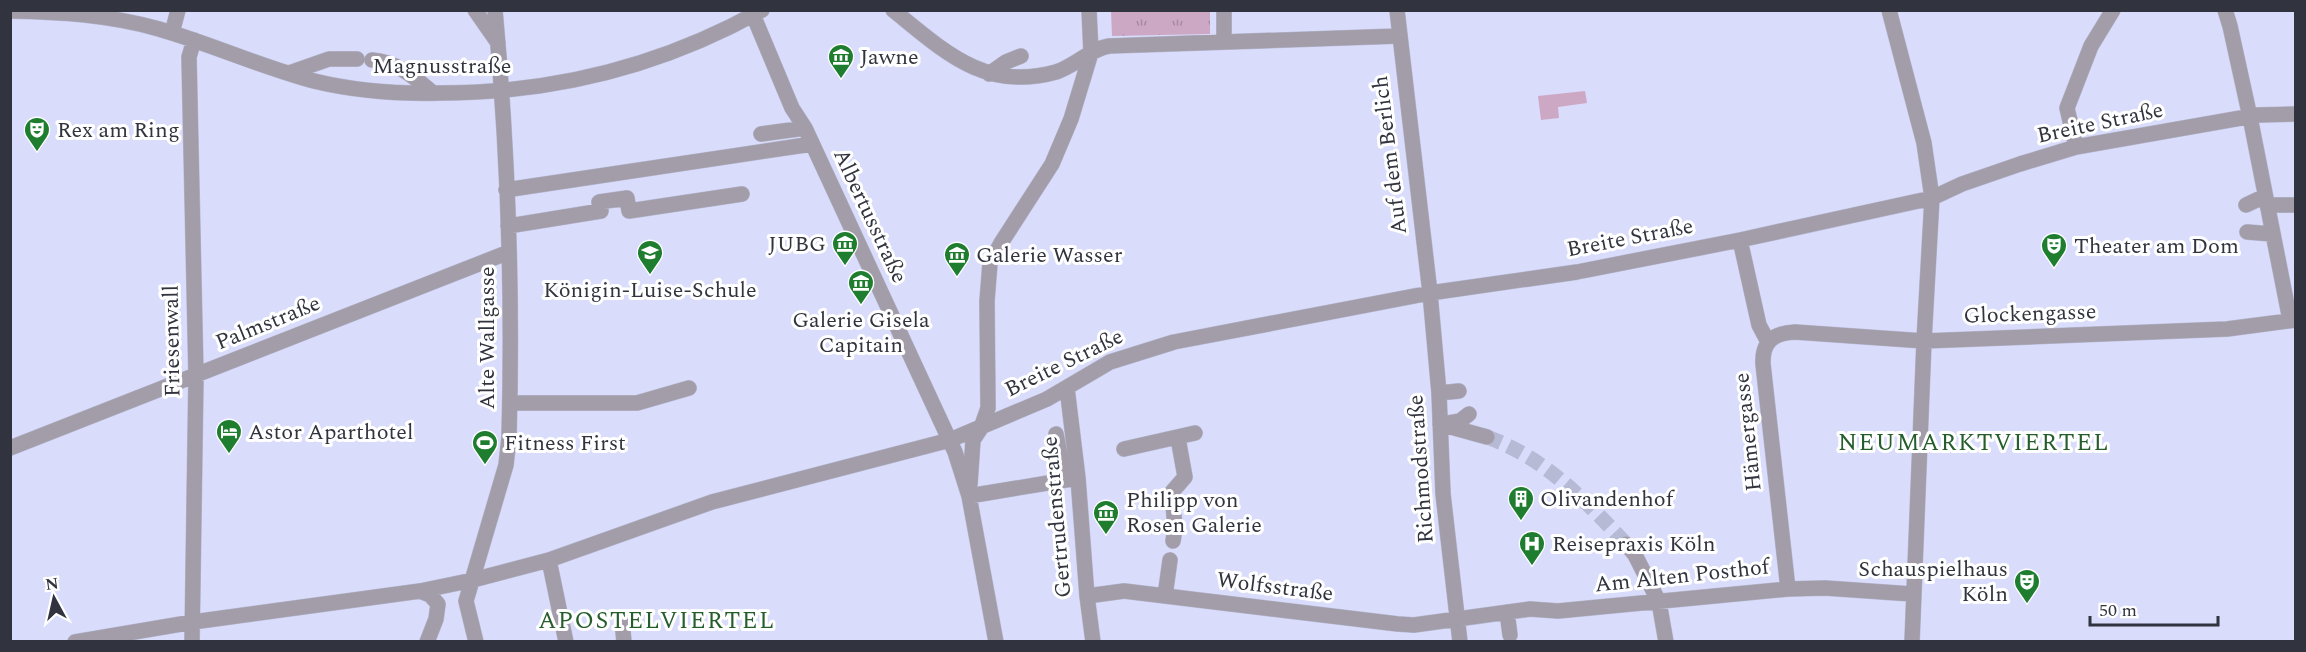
<svg xmlns="http://www.w3.org/2000/svg" width="2306" height="652" font-family="Spectral,serif">
<defs>
<pattern id="grass-tufts" width="24" height="20" patternUnits="userSpaceOnUse" patternTransform="scale(1.5)"><rect width="24" height="20" fill="#cca8c4"/><path d="M3 7l-1-3M5 7V3M7 7l1-3M15 17l-1-3M17 17v-4M19 17l1-3" fill="none" stroke="#a689a1"/></pattern>
</defs>
<rect width="100%" height="100%" fill="#d9dcfa"/>
<path fill="url(#grass-tufts)" d="M1111 11H1210V34L1112 36Z"/>
<path fill="#cca8c4" d="M1585 91 1587 103 1558 107 1559 118 1541 120 1538 96Z"/>
<g fill="none" stroke-linecap="round" stroke-linejoin="round">
<path stroke="#b7bad4" stroke-width="15" stroke-dasharray="15 8" stroke-linecap="butt" d="M1487 437C1545 458 1585 500 1626 544"/>
<defs>
<path id="minor" d="M475 10 498 43
M751 10 792 108 805 128 955 452 969 496 996 642
M893 10C944 51 985 92 1056 72 1075 66 1090 49 1109 46L1399 36
M1224 10V42
M1397 10 1430 293 1439 393 1443 494 1460 642
M1889 10 1924 143 1932 198 1924 341 1912 642
M2225 10 2230 26 2250 117 2290 320
M10 11C61 12 110 15 159 29 211 44 261 67 314 81 355 91 398 94 440 93 553 93 662 66 762 10
M172 33 178 10
M372 60C398 62 414 77 433 93
M289 73 329 59H357
M989 74 1006 62 1021 56
M761 134 805 128
M2076 147 2067 108 2091 46 2113 10
M506 190 812 144
M2246 205 2265 196
M2267 205H2296
M508 226 601 211 599 202 627 198 629 211 742 194
M2247 232 2272 234
M1740 240 1759 325 1768 342
M1067 388 1078 478 1087 596 1093 642
M1439 393 1459 391
M510 403H637L689 388
M1440 424 1487 437
M1443 424 1460 421 1469 414
M1056 434 1065 480
M10 448 509 252
M1124 449 1195 433
M970 484 973 440 981 428 988 408 987 301 990 263 1001 243 1052 164 1071 119 1091 53 1089 10
M969 496 1078 478
M1173 541 1175 528 1172 492 1185 477 1178 438
M1626 544 1635 555 1659 602 1666 642
M549 560 566 642
M1788 589 1763 364C1762 342 1773 333 1795 332L1924 341 2227 329 2296 320
M420 591 430 595 438 604 436 619 427 642
M1087 596 1124 591 1398 624 1414 625 1530 609 1558 611 1788 589 1825 588 1912 594
M1165 596 1170 560
M1507 612 1510 635
M622 621 624 642
M75 642 193 622 420 591 473 580 549 560 712 502 950 440 1047 399 1110 362 1174 342 1430 293 1577 272 1740 240 1932 198 1962 184 2020 164 2076 147 2258 115 2296 114
M192 642 196 376 189 57 194 40
M476 642 466 601 506 465 509 437C513 295 508 152 495 10"/>
</defs>
<use href="#minor" stroke="#b7bad4" stroke-width="16"/>
<use href="#minor" stroke="#a39da9" stroke-width="15"/>
</g>
<defs>
<symbol id="museum-pin" viewBox="-11 -11 22 30"><path d="M0 17L-7.5 6A9.5 9.5 0 1 1 7.5 6Z" fill="#1e7d2f" stroke="#fff"/><path d="M0-6L6-3V-2H-6V-3ZM-5-1h2V3h-2ZM-1-1h2V3h-2ZM3-1h2V3H3ZM-6 4H6V6H-6Z" fill="#fff"/></symbol>
<symbol id="theatre-pin" viewBox="-11 -11 22 30"><path d="M0 17L-7.5 6A9.5 9.5 0 1 1 7.5 6Z" fill="#1e7d2f" stroke="#fff"/><path d="M-5-5.5Q0-4 5-5.5V0Q5 5 0 6Q-5 5-5 0ZM-3.3-2.5H-1v1.5H-3.3ZM1-2.5H3.3v1.5H1ZM-2.8 1Q0 5.5 2.8 1Z" fill="#fff"/></symbol>
<symbol id="school-pin" viewBox="-11 -11 22 30"><path d="M0 17L-7.5 6A9.5 9.5 0 1 1 7.5 6Z" fill="#1e7d2f" stroke="#fff"/><path d="M0-5L7-2L0 1L-7-2ZM-4 1L0 2.5L4 1V4Q0 6-4 4Z" fill="#fff"/></symbol>
<symbol id="hotel-pin" viewBox="-11 -11 22 30"><path d="M0 17L-7.5 6A9.5 9.5 0 1 1 7.5 6Z" fill="#1e7d2f" stroke="#fff"/><path d="M-6-4.5h1.5V1H6V5H4.5V3h-9V5H-6ZM-4 0a1.8 1.8 0 1 1 3.6 0ZM.5 0V-2.5h3Q6-2.5 6 0Z" fill="#fff"/></symbol>
<symbol id="stadium-pin" viewBox="-11 -11 22 30"><path d="M0 17L-7.5 6A9.5 9.5 0 1 1 7.5 6Z" fill="#1e7d2f" stroke="#fff"/><path d="M0-5a6.5 5 0 1 0 0 10a6.5 5 0 1 0 0-10ZM-3.5-1.8h7v3.6h-7Z" fill="#fff"/></symbol>
<symbol id="building-pin" viewBox="-11 -11 22 30"><path d="M0 17L-7.5 6A9.5 9.5 0 1 1 7.5 6Z" fill="#1e7d2f" stroke="#fff"/><path d="M-4-6H4V6H1V3H-1V6H-4ZM-2.5-4.3h1.7v1.8h-1.7ZM.8-4.3h1.7v1.8H.8ZM-2.5-1h1.7V.8h-1.7ZM.8-1h1.7V.8H.8Z" fill="#fff"/></symbol>
<symbol id="hospital-pin" viewBox="-11 -11 22 30"><path d="M0 17L-7.5 6A9.5 9.5 0 1 1 7.5 6Z" fill="#1e7d2f" stroke="#fff"/><path d="M-5-5h3v3.5h4V-5h3V5h-3V1.5h-4V5h-3Z" fill="#fff"/></symbol>
</defs>
<g fill-rule="evenodd">
<use href="#museum-pin" x="826" y="42" width="30" height="40"/>
<use href="#theatre-pin" x="22" y="115" width="30" height="40"/>
<use href="#museum-pin" x="830" y="229" width="30" height="40"/>
<use href="#theatre-pin" x="2039" y="231" width="30" height="40"/>
<use href="#school-pin" x="635" y="238" width="30" height="40"/>
<use href="#museum-pin" x="942" y="240" width="30" height="40"/>
<use href="#museum-pin" x="846" y="268" width="30" height="40"/>
<use href="#hotel-pin" x="214" y="417" width="30" height="40"/>
<use href="#stadium-pin" x="470" y="428" width="30" height="40"/>
<use href="#building-pin" x="1506" y="484" width="30" height="40"/>
<use href="#museum-pin" x="1091" y="498" width="30" height="40"/>
<use href="#hospital-pin" x="1517" y="529" width="30" height="40"/>
<use href="#theatre-pin" x="2012" y="567" width="30" height="40"/>
</g>
<g text-anchor="middle" dominant-baseline="central" stroke-width="6" stroke-linejoin="round" paint-order="stroke">
<g font-size="22" fill="#31333e" stroke="#fff" text-anchor="start">
<text x="860" y="57">Jawne</text>
<text x="57" y="130">Rex am Ring</text>
<text x="826" y="244" text-anchor="end">JUBG</text>
<text x="2074" y="246">Theater am Dom</text>
<text x="976" y="255">Galerie Wasser</text>
<text x="650" y="290" text-anchor="middle">Königin-Luise-Schule</text>
<text x="861" y="320" text-anchor="middle">Galerie Gisela<tspan x="861" dy="25">Capitain</tspan></text>
<text x="248" y="432">Astor Aparthotel</text>
<text x="504" y="443">Fitness First</text>
<text x="1540" y="499">Olivandenhof</text>
<text x="1126" y="500">Philipp von<tspan x="1126" dy="25">Rosen Galerie</tspan></text>
<text x="1552" y="544">Reisepraxis Köln</text>
<text x="2008" y="569" text-anchor="end">Schauspielhaus<tspan x="2008" dy="25">Köln</tspan></text>
</g>
<g font-size="22" fill="#31333e" stroke="#fff">
<text x="442" y="66">Magnusstraße</text>
<text transform="translate(2100 123) rotate(-12)">Breite Straße</text>
<text transform="translate(1390 155) rotate(-97)">Auf dem Berlich</text>
<text transform="translate(870 216) rotate(65)">Albertusstraße</text>
<text transform="translate(1630 238) rotate(-11)">Breite Straße</text>
<text transform="translate(2030 314) rotate(-2)">Glockengasse</text>
<text transform="translate(268 323) rotate(-22)">Palmstraße</text>
<text transform="translate(487 338) rotate(-90)">Alte Wallgasse</text>
<text transform="translate(172 341) rotate(-91)">Friesenwall</text>
<text transform="translate(1064 363) rotate(-26)">Breite Straße</text>
<text transform="translate(1748 432) rotate(-96)">Hämergasse</text>
<text transform="translate(1421 469) rotate(-94)">Richmodstraße</text>
<text transform="translate(1057 517) rotate(-95)">Gertrudenstraße</text>
<text transform="translate(1682 576) rotate(-6)">Am Alten Posthof</text>
<text transform="translate(1275 587) rotate(7)">Wolfsstraße</text>
</g>
<g font-size="24" letter-spacing="1.5" fill="#255e2c" stroke="#fff">
<text x="1974" y="443">NEUMARKTVIERTEL</text>
<text x="657" y="621">APOSTELVIERTEL</text>
</g>
</g>
<rect width="2306" height="652" fill="none" stroke="#31333e" stroke-width="24"/>
<g transform="translate(54 598) rotate(352)" stroke="#ffffff" stroke-width="4.5" paint-order="stroke">
<path d="M0-4.5L10 22L0 15L-10 22Z" fill="#31333e"/>
<text y="-9" font-size="16" font-weight="bold" text-anchor="middle" fill="#31333e">N</text>
</g>
<path d="M2090 616v9h128v-9" fill="none" stroke="#31333e" stroke-width="3"/>
<text x="2099" y="616" font-size="18" fill="#31333e" stroke="#ffffff" stroke-width="4.5" paint-order="stroke">50 m</text>
</svg>
